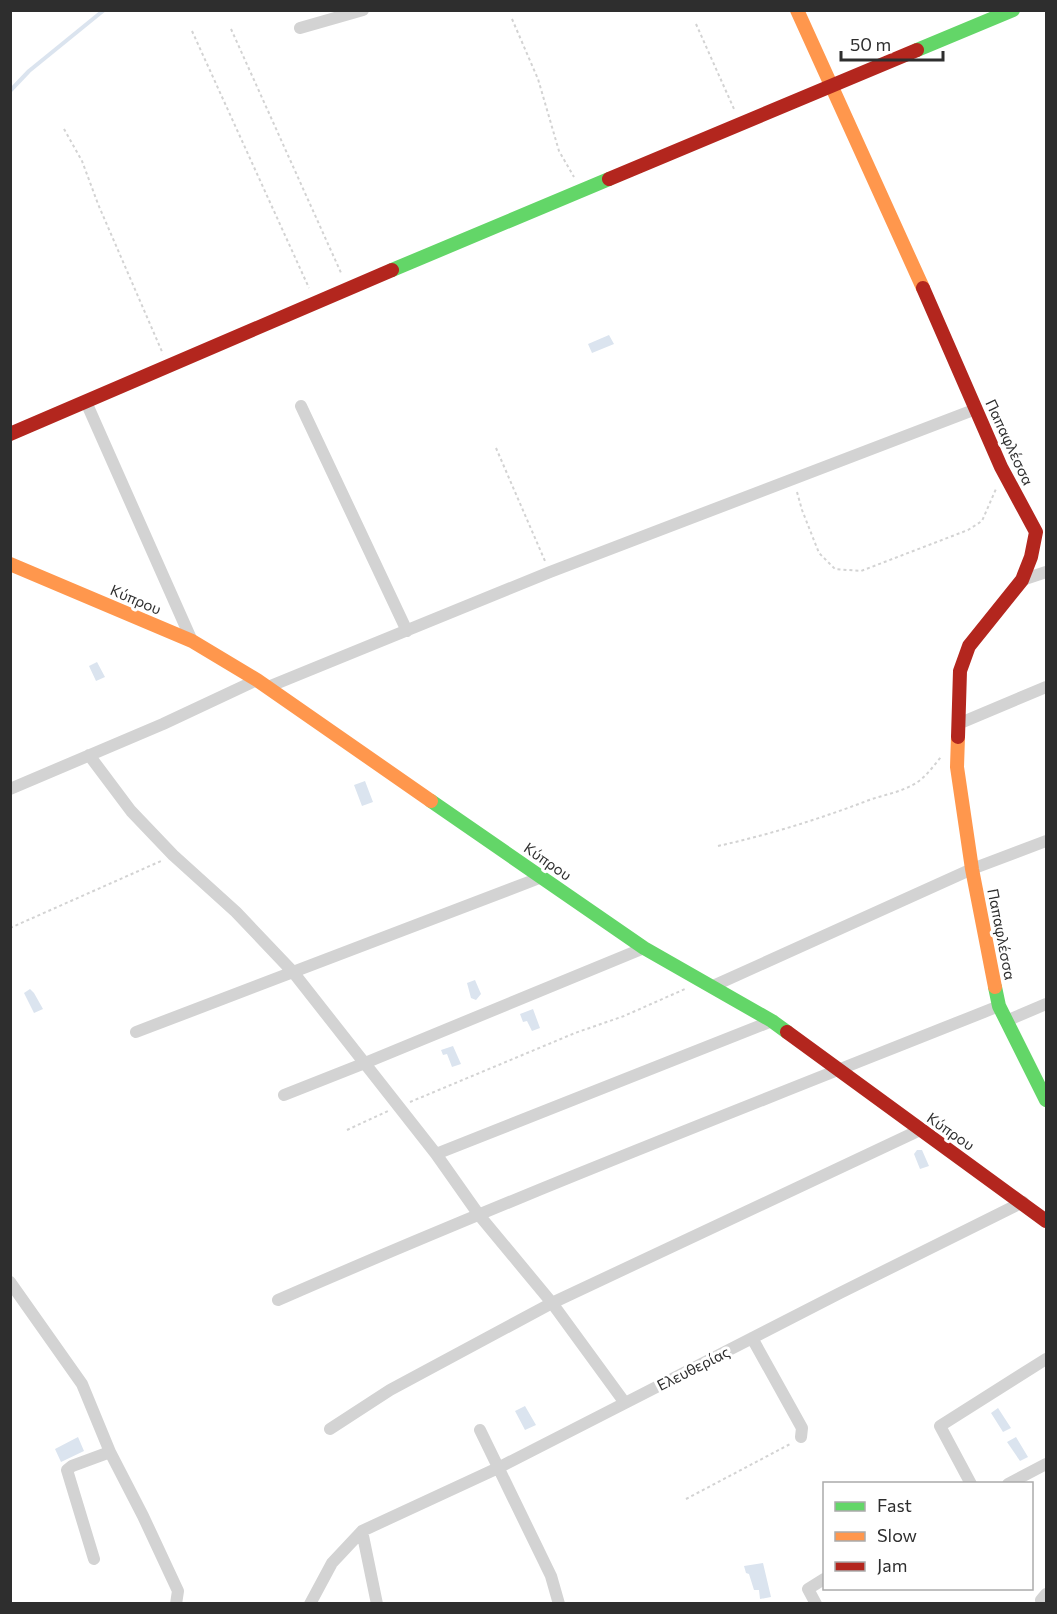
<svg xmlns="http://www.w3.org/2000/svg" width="1057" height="1614" font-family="Commissioner,sans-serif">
<rect width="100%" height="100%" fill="#fff"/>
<path fill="#dbe4ef" d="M609 335 614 344 592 353 588 344Z
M97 662 105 677 96 681 89 666Z
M365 781 373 802 362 806 354 785Z
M475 980 481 994 476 1000 471 998 467 983Z
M30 989 34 993 43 1009 34 1013 24 993Z
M533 1009 540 1028 532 1031 527 1021 523 1022 520 1014Z
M453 1046 461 1064 452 1067 447 1054 443 1055 441 1050Z
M917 1150H922L929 1166 920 1169 914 1154Z
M525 1406 536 1425 525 1430 515 1411Z
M998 1408 1011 1428 1003 1432 991 1413Z
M78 1437 84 1451 61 1462 55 1449Z
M1016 1437 1028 1457 1020 1461 1007 1442Z
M763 1563 771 1597 760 1599 759 1590H754L749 1574 746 1573 744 1566Z"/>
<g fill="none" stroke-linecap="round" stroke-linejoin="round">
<path stroke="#dbe4ef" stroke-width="4" d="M10 91 29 71 104 10"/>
<path stroke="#d3d3d3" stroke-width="2" stroke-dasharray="3 3" stroke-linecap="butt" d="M512 19 538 79 559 151 574 177
M696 24 734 109
M231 29 342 275
M192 31 309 288
M64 129 82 161 98 204 163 354
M496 448 545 561
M797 492 802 510 819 553 835 569 861 571 968 530 982 521 996 489
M718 846C768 835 816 820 864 802 881 795 900 793 916 783 926 777 934 765 942 756
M10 928 161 861
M410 1102 575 1033 624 1016 685 989
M347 1130 388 1111
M686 1499 792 1443"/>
<path stroke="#d3d3d3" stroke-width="12" d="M300 28 363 10
M86 402 192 641
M301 406 407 631
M1022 580 1046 572
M268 687 550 572 976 409
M958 724 1046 687
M89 755 131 811 173 855 236 912 293 972 436 1154 479 1215 552 1303 625 1403
M10 789 163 724 257 680
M713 986 972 869 1046 841
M1006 1021 1046 1004
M136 1032 542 877
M284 1095 365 1063 644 948
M436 1154 772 1021
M10 1282 82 1384 110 1452 143 1516 178 1591 176 1604
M278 1300C516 1196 758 1102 999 1006
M752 1338 802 1428 801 1437
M330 1429 390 1390 552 1303 920 1130
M480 1430 551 1576 559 1604
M971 1484 940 1426 1046 1359
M1008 1484 1046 1464
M362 1531 377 1604
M94 1559 67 1470 72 1466 110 1452
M310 1604 332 1563 362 1531 498 1468 840 1293 1023 1202
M816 1604 808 1589 824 1579
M1042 1604 1041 1600 1046 1594"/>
<path stroke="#63d668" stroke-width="14" d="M917 50 1013 10
M392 270 609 179
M431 801 644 948 772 1021 787 1032
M995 987 999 1006 1046 1100"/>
<path stroke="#ff974d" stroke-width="14" d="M797 10 923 288
M10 564 192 641 257 680 431 801
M958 737 957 767 972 869 995 987"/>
<path stroke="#b3261e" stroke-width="14" d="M609 179 917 50
M923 288 1001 467 1036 532 1031 557 1022 580 969 646 960 671 958 737
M10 434 392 270
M787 1032 1046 1221"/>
</g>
<g text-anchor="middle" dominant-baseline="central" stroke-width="6" stroke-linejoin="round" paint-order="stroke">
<g font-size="15" fill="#2e2e2e" stroke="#fff">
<text transform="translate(1010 442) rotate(65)">Παπαφλέσσα</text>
<text transform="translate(136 599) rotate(23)">Κύπρου</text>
<text transform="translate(548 861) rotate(35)">Κύπρου</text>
<text transform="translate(1002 934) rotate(79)">Παπαφλέσσα</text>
<text transform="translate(951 1131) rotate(35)">Κύπρου</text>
<text transform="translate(693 1368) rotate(-27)">Ελευθερίας</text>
</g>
</g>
<rect width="1057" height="1614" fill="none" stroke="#2e2e2e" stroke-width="24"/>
<rect x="823" y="1482" width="210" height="108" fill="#ffffff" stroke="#ababab" stroke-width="1.5"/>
<rect x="835" y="1502" width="30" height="9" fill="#63d668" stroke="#ababab" stroke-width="1.5"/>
<text x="877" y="1512" font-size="18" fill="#2e2e2e">Fast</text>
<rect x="835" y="1532" width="30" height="9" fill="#ff974d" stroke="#ababab" stroke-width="1.5"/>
<text x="877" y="1542" font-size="18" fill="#2e2e2e">Slow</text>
<rect x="835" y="1562" width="30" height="9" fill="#b3261e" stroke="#ababab" stroke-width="1.5"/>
<text x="877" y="1572" font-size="18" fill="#2e2e2e">Jam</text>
<path d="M841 51v9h102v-9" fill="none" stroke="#2e2e2e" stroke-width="3"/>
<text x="850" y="51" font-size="18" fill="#2e2e2e" stroke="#ffffff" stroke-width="4.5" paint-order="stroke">50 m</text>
</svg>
